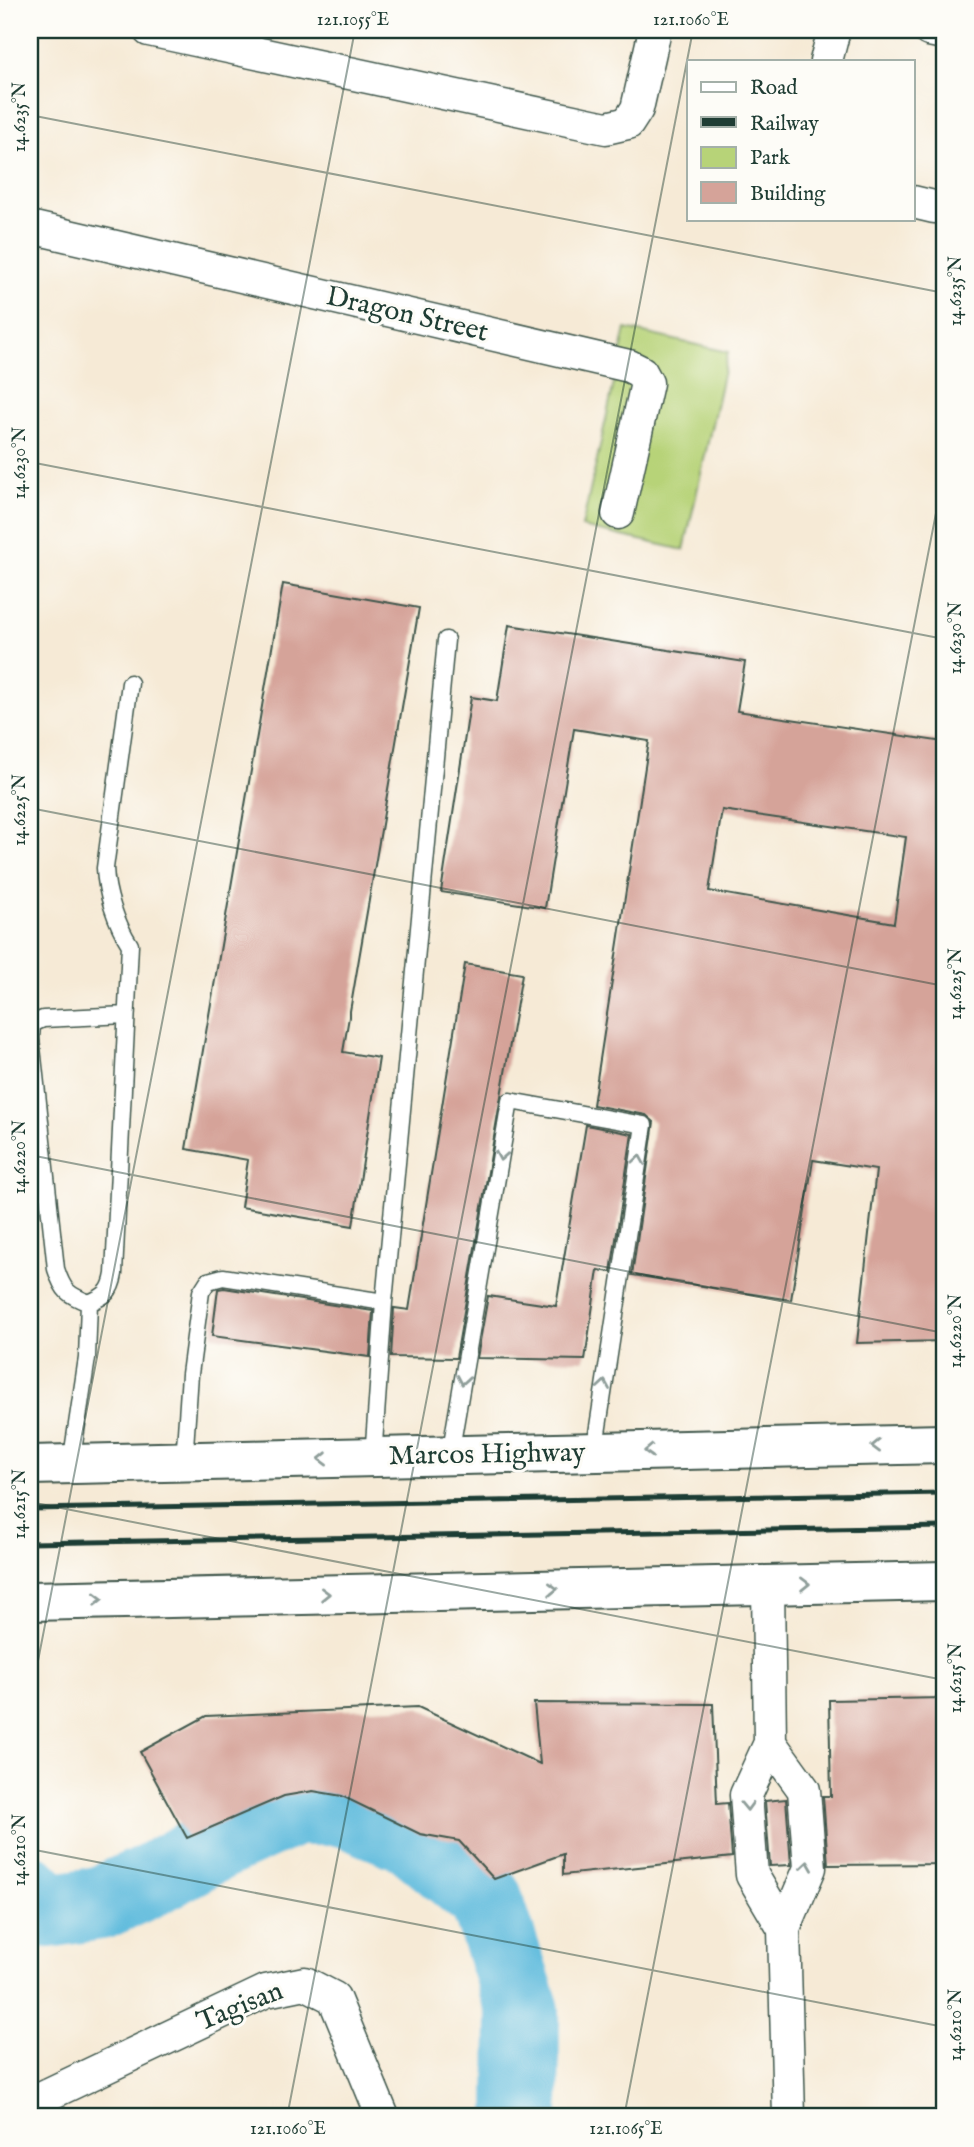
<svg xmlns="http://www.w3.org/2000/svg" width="974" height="2147" font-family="'IM FELL English',serif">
<rect width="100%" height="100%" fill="#fdfcf7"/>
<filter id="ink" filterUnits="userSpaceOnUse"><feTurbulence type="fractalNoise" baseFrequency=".0143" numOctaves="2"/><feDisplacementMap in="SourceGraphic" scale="14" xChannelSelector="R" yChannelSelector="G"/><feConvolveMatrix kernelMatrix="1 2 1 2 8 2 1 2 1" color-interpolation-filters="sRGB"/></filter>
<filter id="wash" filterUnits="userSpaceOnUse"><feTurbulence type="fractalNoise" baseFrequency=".00686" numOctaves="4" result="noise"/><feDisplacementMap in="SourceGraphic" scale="28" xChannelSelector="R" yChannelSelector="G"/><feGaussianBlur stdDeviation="1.57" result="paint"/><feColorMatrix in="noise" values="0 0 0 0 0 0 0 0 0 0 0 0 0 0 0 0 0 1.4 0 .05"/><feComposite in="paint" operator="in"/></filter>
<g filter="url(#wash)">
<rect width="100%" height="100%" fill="#f6ead6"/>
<path fill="#b7d378" stroke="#6b8856" stroke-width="2" d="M626 329 728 352 684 550 582 527Z"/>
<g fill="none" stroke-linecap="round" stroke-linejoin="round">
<path stroke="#5fbbdd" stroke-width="74" d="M30 1891 48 1911 100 1903 151 1880 217 1844 294 1809H342L411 1837 486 1899 523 2011 522 2117"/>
</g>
<g id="blocks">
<path fill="#d5a399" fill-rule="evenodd" d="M283 584 419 608 343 1052 379 1058 353 1226 241 1207 248 1160 186 1149Z
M509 625 745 662 737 711 944 742V1341L857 1343 876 1170 813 1160 791 1300 632 1275 654 1122 646 1115 593 1105 649 741 574 729 545 908 441 892 471 697 497 701ZM722 810 906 837 894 923 709 891Z
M465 964 522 974 456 1358 391 1357 394 1308 409 1310Z
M586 1125 632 1134 611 1272 598 1270 585 1360 477 1358 488 1296 556 1306Z
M224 1288 373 1311 370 1357 212 1336 218 1289Z
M944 1698V1864L828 1865 823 1796H831L829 1700Z
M534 1703 713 1704 717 1804 728 1803 732 1857 563 1875V1854L494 1879 459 1841 420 1834 342 1796 313 1791 284 1796 187 1838 140 1752 206 1716 418 1707 540 1764Z
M786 1799 791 1865 770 1866 765 1801Z"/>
</g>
</g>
<g filter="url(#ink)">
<use href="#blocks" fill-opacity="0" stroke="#3f574c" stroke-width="2"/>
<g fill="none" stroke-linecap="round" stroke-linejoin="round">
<defs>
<path id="lane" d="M126 1015 43 1019 32 1024 31 1038 56 1269C63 1291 68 1295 89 1303 105 1296 111 1292 114 1274L130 945C116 923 106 893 105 868L130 683
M384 1302 446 640
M450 1455 510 1101 644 1125 594 1453
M184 1462 190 1374 201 1292 208 1281 223 1277 384 1302 373 1458
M71 1464 87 1358 89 1303"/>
<path id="street" d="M149 30 606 128 628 123 637 109 655 30
M929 30 944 33
M826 61 834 30
M913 202 934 207
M30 227 629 366 641 372 647 383 618 513
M768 1584 770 1743 746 1795 752 1875 784 1929
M770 1743 804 1790 810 1868 784 1929 789 2117
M30 2103 266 1991 305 1983 334 1998 383 2117"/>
<path id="primary" d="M30 1465 944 1444
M30 1601 944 1581"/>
</defs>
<use href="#lane" stroke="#3f574c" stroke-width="19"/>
<use href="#street" stroke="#3f574c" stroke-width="35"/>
<use href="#primary" stroke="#3f574c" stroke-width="42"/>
<use href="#lane" stroke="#fff" stroke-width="16"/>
<use href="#street" stroke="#fff" stroke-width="32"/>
<use href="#primary" stroke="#fff" stroke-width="38"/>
<path stroke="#1f3d34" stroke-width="5" d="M30 1509 944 1493
M30 1543 944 1527"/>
</g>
<defs><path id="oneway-chevron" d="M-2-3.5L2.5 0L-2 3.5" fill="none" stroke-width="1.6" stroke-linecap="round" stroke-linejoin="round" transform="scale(1.75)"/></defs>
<g stroke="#8f9e9a">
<use href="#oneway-chevron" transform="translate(501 1156) rotate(100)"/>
<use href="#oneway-chevron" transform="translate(639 1160) rotate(-81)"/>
<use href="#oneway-chevron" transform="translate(463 1380) rotate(100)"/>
<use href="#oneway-chevron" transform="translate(604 1385) rotate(-81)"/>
<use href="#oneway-chevron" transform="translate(876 1446) rotate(179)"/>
<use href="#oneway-chevron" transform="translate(649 1451) rotate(178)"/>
<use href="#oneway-chevron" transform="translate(323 1459) rotate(179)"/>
<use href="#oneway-chevron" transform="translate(805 1584) rotate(-1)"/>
<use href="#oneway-chevron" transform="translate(553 1589) rotate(-1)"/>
<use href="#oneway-chevron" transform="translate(325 1594) rotate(-1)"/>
<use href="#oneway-chevron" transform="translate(98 1599) rotate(-1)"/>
<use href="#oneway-chevron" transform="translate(747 1806) rotate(88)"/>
<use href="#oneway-chevron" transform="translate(807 1866) rotate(-82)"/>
</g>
</g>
<path fill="none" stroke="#1f3d34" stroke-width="2" stroke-opacity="0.45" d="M30 115 944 293M30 462 944 639M30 808 944 986M30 1155 944 1333M30 1502 944 1680M30 1702 355 30M30 1849 944 2027M287 2117 693 30M624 2117 944 472"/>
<g text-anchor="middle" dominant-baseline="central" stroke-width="6" stroke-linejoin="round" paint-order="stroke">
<g font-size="28" fill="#1f3d34" stroke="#fdfcf7">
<text transform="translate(407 315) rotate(13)">Dragon Street</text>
<text transform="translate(487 1455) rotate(-1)">Marcos Highway</text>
<text transform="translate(240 2007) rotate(-22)">Tagisan</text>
</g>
</g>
<rect width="974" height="2147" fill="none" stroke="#fdfcf7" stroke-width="77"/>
<rect x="687" y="60" width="228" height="161" fill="#fdfcf7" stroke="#a4b0a9" stroke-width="2"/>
<rect x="701" y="82" width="35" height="10" fill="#ffffff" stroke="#a4b0a9" stroke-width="2"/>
<text x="750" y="94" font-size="21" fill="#1f3d34">Road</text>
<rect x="701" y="117" width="35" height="10" fill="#1f3d34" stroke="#a4b0a9" stroke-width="2"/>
<text x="750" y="130" font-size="21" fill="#1f3d34">Railway</text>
<rect x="701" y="147" width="35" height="21" fill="#b7d378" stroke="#a4b0a9" stroke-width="2"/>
<text x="750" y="164" font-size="21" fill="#1f3d34">Park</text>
<rect x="701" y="182" width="35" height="21" fill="#d5a399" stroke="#a4b0a9" stroke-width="2"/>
<text x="750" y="200" font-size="21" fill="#1f3d34">Building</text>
<rect x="38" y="38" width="898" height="2070" fill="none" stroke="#1f3d34" stroke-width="2.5"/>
<g font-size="18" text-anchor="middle" fill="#1f3d34">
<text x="353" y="25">121.1055°E</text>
<text x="691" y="25">121.1060°E</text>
<text transform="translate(19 117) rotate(-90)" y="6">14.6235°N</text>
<text transform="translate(955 291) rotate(-90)" y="6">14.6235°N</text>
<text transform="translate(19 463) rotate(-90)" y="6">14.6230°N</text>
<text transform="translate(955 638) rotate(-90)" y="6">14.6230°N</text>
<text transform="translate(19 810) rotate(-90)" y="6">14.6225°N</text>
<text transform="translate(955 984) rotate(-90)" y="6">14.6225°N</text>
<text transform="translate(19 1157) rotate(-90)" y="6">14.6220°N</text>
<text transform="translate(955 1331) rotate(-90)" y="6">14.6220°N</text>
<text transform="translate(19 1504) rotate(-90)" y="6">14.6215°N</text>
<text transform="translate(955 1678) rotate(-90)" y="6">14.6215°N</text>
<text transform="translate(19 1850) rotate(-90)" y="6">14.6210°N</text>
<text transform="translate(955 2025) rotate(-90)" y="6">14.6210°N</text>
<text x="288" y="2134">121.1060°E</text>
<text x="626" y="2134">121.1065°E</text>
</g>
</svg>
